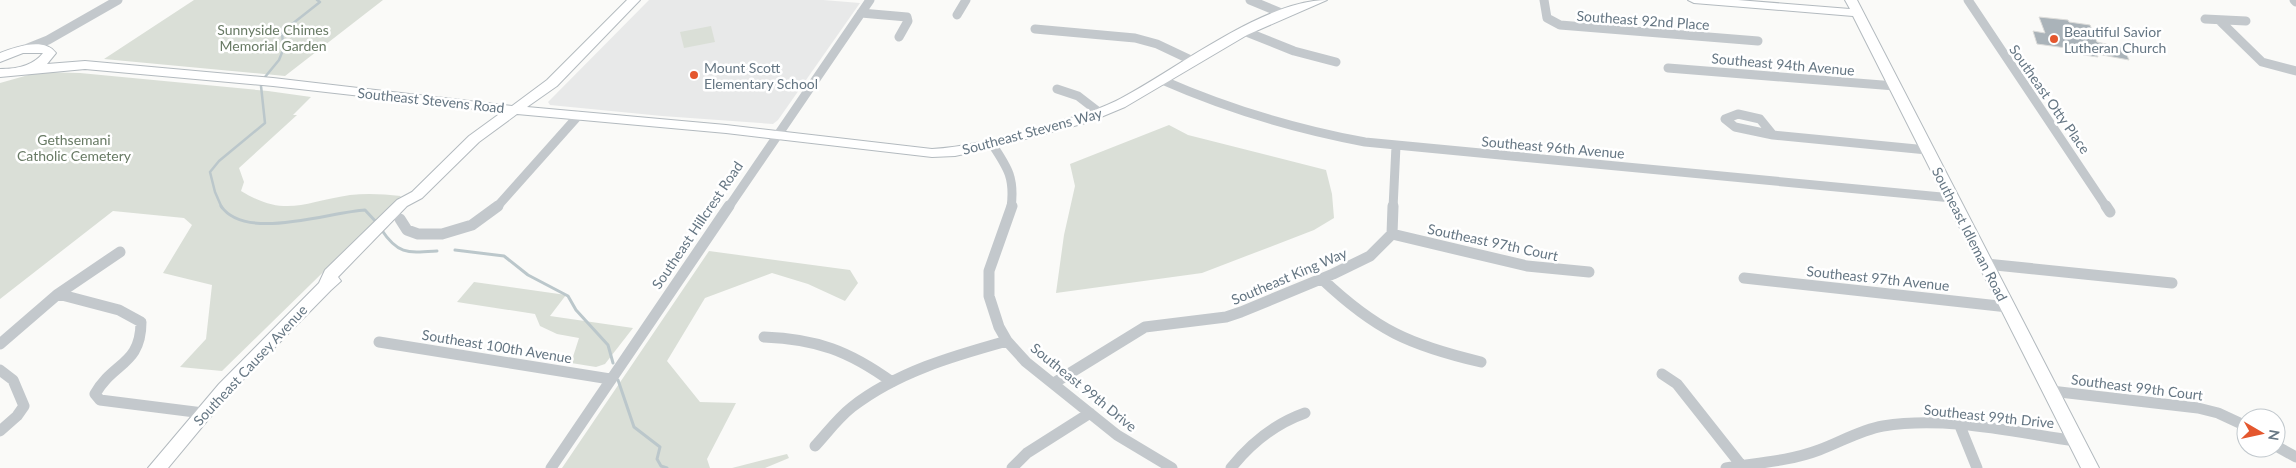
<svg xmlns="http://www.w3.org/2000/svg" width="2296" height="468" font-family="Lato,sans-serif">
<rect width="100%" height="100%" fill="#fafaf8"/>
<path fill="#e8e9e9" d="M649 0H823L860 3 778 120 773 124 662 116 550 105 548 102Z"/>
<path fill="#dadfd7" d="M194 0H383L285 76 104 59Z
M711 26 715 42 684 48 680 32Z
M39 72 80 73 268 91 311 97 293 115H297L239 168 244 182 241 191C286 218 303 202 350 195 367 193 383 194 401 196L222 371 180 367 206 339 212 285 163 273 192 225 184 218 113 211 0 299V83Z
M1169 125 1188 135 1326 170 1332 194 1334 218 1314 230 1202 273 1056 293 1064 235 1075 186 1070 164Z
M709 251 850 270 858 283 845 301 808 284 772 273 705 298 667 361 700 402 736 403 707 459 710 468H562Z
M474 282 566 295 550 316 633 328 605 364 596 367 571 363 579 338 557 334 540 326 535 314 457 302Z
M787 454 789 458 765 468H732Z"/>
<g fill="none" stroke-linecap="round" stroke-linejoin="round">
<path stroke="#bbc7cb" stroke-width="2.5" d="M283 44 282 32 320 2 317 0
M265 77 279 60 283 50
M222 208 215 192 210 172 219 161 265 123 261 86"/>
<path stroke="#bbc7cb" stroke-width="3" d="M221 206C245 242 329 212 365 210L378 224
M381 229C398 255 408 253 437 251
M455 250 504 256 528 275 568 296 576 310 608 345 613 363
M618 380 634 427 660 447 657 459 661 466 667 468"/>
</g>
<path fill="#aab3b9" stroke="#dcdcda" d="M2039 17 2068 20 2069 22 2090 25 2097 42 2124 48 2129 60 2097 54 2098 57 2083 55 2081 50 2037 44 2033 31 2045 33Z"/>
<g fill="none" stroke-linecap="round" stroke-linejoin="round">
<defs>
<path id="secondary" d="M627 0H640L557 86 527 107 726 125 932 149C967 147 999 138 1033 129 1061 121 1089 114 1116 101 1173 72 1263 0 1327 0L1247 35 1125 107 1089 122 992 148 955 156 932 157 726 133 517 114 479 142 422 198 407 206 338 277 341 281 331 290 231 392 168 468H148L219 384 319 283 325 270 397 200 412 192 469 136 502 112 273 86 85 69 0 77V69C16 69 33 66 43 53H23L0 62V53C16 47 44 37 56 53L47 64 85 61 273 78 512 106 547 80Z
M1688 0H1738L1850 9 1845 0H1857L2099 468H2081L1853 16 1694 3Z"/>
</defs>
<use href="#secondary" stroke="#b3babf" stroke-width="2"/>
<path stroke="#c3c8cc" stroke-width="9" d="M1250 0 1281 13
M1544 0 1547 18 1560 25 1758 41
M1968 0 2107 208
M2294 0 2296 2
M861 13 907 17 908 21 899 37
M957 15 966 0
M2205 19 2246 21
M2219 20 2262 62 2296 71
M1035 29 1135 38 1157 44 1193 61
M1244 31 1294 51 1336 62
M28 48 48 40 118 0
M1668 68 1895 86
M1162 80C1228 109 1295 129 1365 142L1952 198
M1057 89 1078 96 1100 113
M1738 114 1760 119 1773 135 1735 127 1725 119Z
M1773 135 1927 150
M992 144C1008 168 1015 178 1011 208
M496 208 578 116
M728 208 870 0
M1393 208 1396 146"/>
<path stroke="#c3c8cc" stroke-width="11" d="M1012 206 989 271V296L999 327 1007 341 1026 362 1117 435 1172 468
M2106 206 2110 212
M400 219 407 230 418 234H442L472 225 498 206
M1392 234 1527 266 1589 272
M1986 264 2172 283
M1744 278 2008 307
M1322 279C1376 330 1409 345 1481 362
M58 294 119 310 141 322C141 365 113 362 95 394L100 400 203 413
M764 337C817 339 849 351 892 382
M379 342 610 379
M0 344 58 294 120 252
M0 370 13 380 24 406 17 416 0 431
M1662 374 1677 384 1741 465
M1054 383 1145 327 1226 317 1241 312 1333 274 1370 256 1392 234 1393 206
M2051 391 2198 408 2218 413 2246 426
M1960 426 1977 468
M815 446C827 433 838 418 852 407 897 372 953 356 1007 341
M2276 446 2296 457
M551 468 729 206
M1012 468 1027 453 1090 413
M1231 468C1251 443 1274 424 1305 413
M1726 468C1757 463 1790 461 1819 450 1841 442 1860 430 1883 426 1947 416 2013 432 2076 441"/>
<use href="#secondary" fill="#fff" fill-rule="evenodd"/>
</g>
<g fill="#e4572e" stroke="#fff" stroke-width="2">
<circle cx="2054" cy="39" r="5"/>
<circle cx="694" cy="75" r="5"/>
</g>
<g text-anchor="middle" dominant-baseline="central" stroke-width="5" stroke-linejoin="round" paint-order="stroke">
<g font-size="14" fill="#657683" stroke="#fff">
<text transform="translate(1643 20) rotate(4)">Southeast 92nd Place</text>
<text transform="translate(1783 64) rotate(5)">Southeast 94th Avenue</text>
<text transform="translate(2050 99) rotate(55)">Southeast Otty Place</text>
<text transform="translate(431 100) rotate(6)">Southeast Stevens Road</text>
<text transform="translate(1032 131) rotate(-15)">Southeast Stevens Way</text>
<text transform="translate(1553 147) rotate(5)">Southeast 96th Avenue</text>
<text transform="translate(697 225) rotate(-56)">Southeast Hillcrest Road</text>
<text transform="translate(1970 234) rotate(63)">Southeast Idleman Road</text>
<text transform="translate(1493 242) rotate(12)">Southeast 97th Court</text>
<text transform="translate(1289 276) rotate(-23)">Southeast King Way</text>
<text transform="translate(1878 278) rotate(6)">Southeast 97th Avenue</text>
<text transform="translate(497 346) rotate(9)">Southeast 100th Avenue</text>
<text transform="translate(250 365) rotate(-47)">Southeast Causey Avenue</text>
<text transform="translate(1084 387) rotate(39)">Southeast 99th Drive</text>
<text transform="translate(2137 387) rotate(7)">Southeast 99th Court</text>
<text transform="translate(1989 416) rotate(6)">Southeast 99th Drive</text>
</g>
<g font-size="14" fill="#687a64" stroke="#fff">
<text x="273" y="29">Sunnyside Chimes<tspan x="273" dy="16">Memorial Garden</tspan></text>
<text x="74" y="139">Gethsemani<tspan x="74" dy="16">Catholic Cemetery</tspan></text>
</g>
<g font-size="14" fill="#657683" stroke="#fff" text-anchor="start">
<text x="2064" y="31">Beautiful Savior<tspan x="2064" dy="16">Lutheran Church</tspan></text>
<text x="704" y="67">Mount Scott<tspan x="704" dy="16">Elementary School</tspan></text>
</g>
</g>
<g transform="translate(2261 433) rotate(99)"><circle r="24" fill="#ffffff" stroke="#c1c8cd"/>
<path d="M0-4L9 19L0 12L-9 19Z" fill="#e4572e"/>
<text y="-8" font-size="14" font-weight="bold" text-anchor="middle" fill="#657683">N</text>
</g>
</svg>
